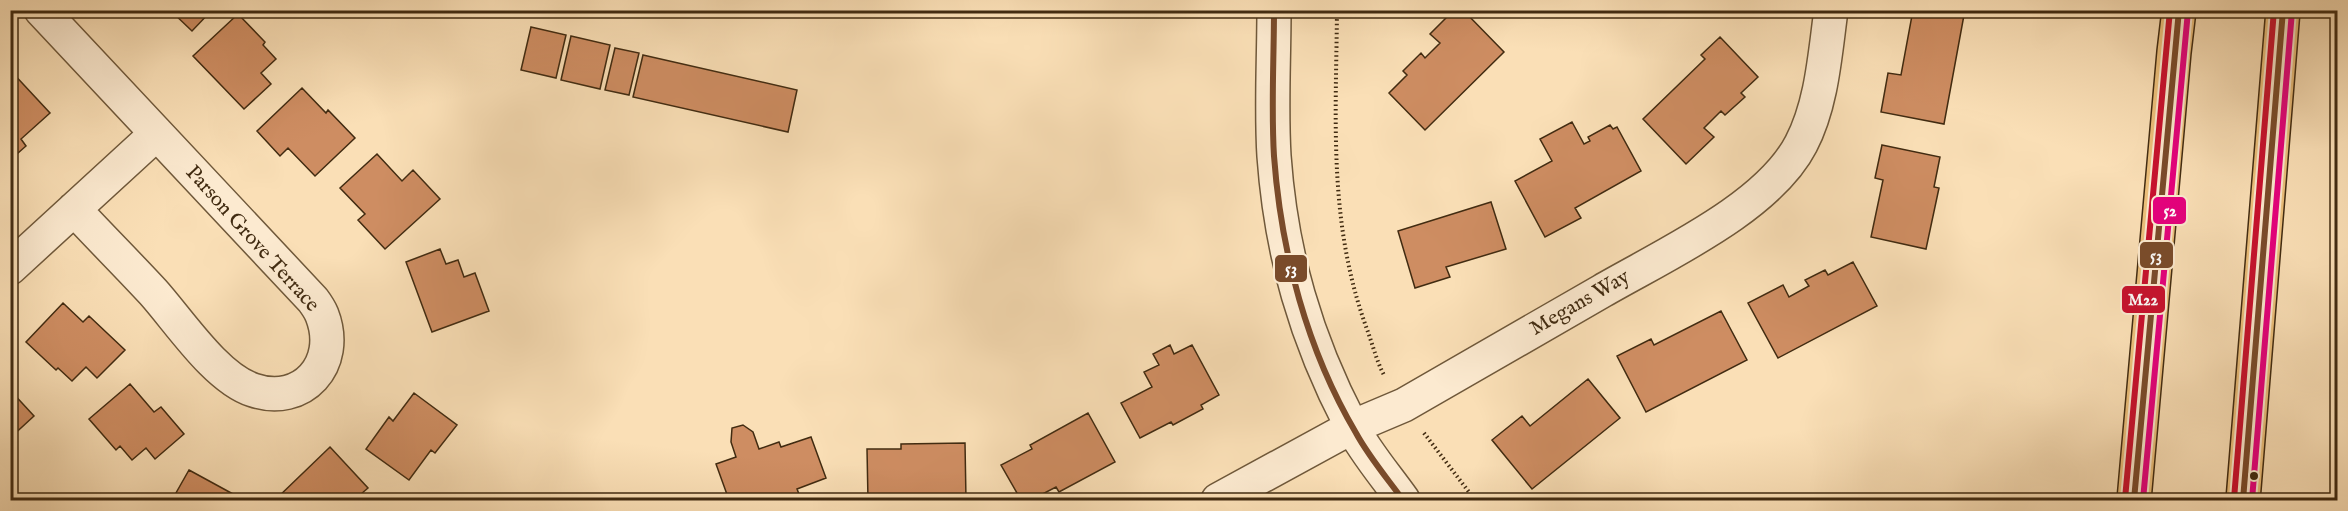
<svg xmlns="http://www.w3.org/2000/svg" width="2348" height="511" font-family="'IM FELL English',serif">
<rect width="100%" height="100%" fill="#fadfb6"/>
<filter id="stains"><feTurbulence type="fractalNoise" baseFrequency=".00333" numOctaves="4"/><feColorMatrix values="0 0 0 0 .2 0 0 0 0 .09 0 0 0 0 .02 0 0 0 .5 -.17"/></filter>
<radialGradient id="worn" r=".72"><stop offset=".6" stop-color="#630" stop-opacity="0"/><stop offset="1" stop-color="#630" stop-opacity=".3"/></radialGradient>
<path fill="#ce8d62" stroke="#412b11" stroke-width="1.5" d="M170 10H212L192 31Z
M1454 10H1463L1504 52 1425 130 1389 93 1407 75 1403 71 1421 53 1425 58 1440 43 1430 34Z
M1725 10H1760L1759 16Z
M1913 10H1938L1964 15 1944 124 1881 112 1888 73 1901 75Z
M238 14 265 42 263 45 276 59 261 73 271 84 244 109 193 56Z
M531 27 566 35 556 78 521 70Z
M571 36 610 45 600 89 561 80Z
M1720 37 1758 77 1741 93 1745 97 1725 115 1721 111 1704 128 1714 137 1686 164 1643 119 1705 59 1701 55Z
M615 48 639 53 629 95 605 90Z
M643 55 797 90 788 132 633 97Z
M10 70 50 113 21 139 26 146 10 160Z
M302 88 326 113 328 110 355 138 315 176 288 148 280 156 257 131Z
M1572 122 1584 144 1590 141 1588 137 1610 125 1613 129 1617 127 1641 171 1575 208 1581 218 1545 237 1515 181 1552 161 1540 139Z
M1882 145 1940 157 1934 187 1939 188 1926 249 1871 237 1883 180 1875 178Z
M377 154 402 181 413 170 440 199 385 249 358 220 365 214 340 188Z
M1491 202 1506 249 1446 267 1450 277 1415 288 1398 231Z
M440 249 446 264 458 260 464 277 475 273 489 311 432 332 406 262Z
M1853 262 1877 306 1778 358 1748 303 1783 285 1789 297 1809 286 1805 280 1825 270 1828 275Z
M63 303 83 322 89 316 125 350 97 378 86 367 72 381 58 368 56 370 26 342Z
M1721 311 1747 360 1646 412 1617 356 1651 339 1654 345Z
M1170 345 1174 354 1192 345 1219 395 1201 405 1203 409 1173 425 1171 422 1140 438 1121 403 1152 387 1144 372 1159 365 1153 354Z
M1588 379 1620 418 1532 489 1492 440 1522 416 1530 426Z
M130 384 154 412 161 407 184 434 155 459 146 448 132 460 120 446 116 450 89 419Z
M10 390 34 416 10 438Z
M414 393 457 425 435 453 431 450 409 480 366 449 389 417 393 421Z
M1088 413 1115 462 1059 492 1056 487 1031 500H1021L1001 465 1032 449 1030 445Z
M743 425 753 432 759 449 779 442 781 447 811 437 826 478 797 489 799 494 780 500H729L716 464 736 457 731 442 732 428Z
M965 443 966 500H868L867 449H901V444Z
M330 447 368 488 354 500H275Z
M189 470 244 500H172Z"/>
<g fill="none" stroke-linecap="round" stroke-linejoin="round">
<defs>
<path id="minor" d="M41 10 313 300C316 304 320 310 322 315 341 364 302 407 253 390 216 378 179 321 153 292 127 264 100 237 74 209
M1274 10C1274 59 1271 108 1274 156 1281 254 1306 339 1351 425 1365 452 1386 476 1403 500
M10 268 155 135
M1218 500 1352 427 1404 405C1470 367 1536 329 1602 291 1664 255 1768 208 1801 144 1822 104 1825 54 1831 10"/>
<path id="major" d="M2134 500 2174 52 2179 10
M2243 500 2283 10"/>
</defs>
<use href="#minor" stroke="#6f583a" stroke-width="36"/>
<use href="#major" stroke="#412b11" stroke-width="36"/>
<path stroke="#412b11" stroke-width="4" stroke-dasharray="1.5 3" stroke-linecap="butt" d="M1337 10C1336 122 1328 225 1368 332 1373 346 1377 362 1384 375
M1424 433 1475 500"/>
<use href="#minor" stroke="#fcead0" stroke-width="33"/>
<use href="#major" stroke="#edc07b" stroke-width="33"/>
<defs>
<path id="bus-1" d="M1274 10C1274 59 1271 108 1274 156 1281 252 1307 350 1356 433 1369 457 1387 478 1403 500
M2134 500 2179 10
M2243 500 2283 10"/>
<path id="bus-2" d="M2143 500 2188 11
M2252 500 2292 11"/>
<path id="bus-3" d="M2125 499 2170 10
M2234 499 2274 10"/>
</defs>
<use href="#bus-1" stroke="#fcead0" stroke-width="10"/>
<use href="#bus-2" stroke="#fcead0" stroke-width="10"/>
<use href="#bus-3" stroke="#fcead0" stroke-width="10"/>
<use href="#bus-1" stroke="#7a4b2a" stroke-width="6"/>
<use href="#bus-2" stroke="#e5007d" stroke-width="6"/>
<use href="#bus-3" stroke="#c8102e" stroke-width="6"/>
</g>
<circle fill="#412b11" stroke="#fcead0" stroke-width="2" cx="2254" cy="476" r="5"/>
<g text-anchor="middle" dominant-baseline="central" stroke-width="4.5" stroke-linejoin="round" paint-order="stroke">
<g font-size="21" fill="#412b11" stroke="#fcead0">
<text transform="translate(252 239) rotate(48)">Parson Grove Terrace</text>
<text transform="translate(1580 303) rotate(-30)">Megans Way</text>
</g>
</g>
<g stroke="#fcead0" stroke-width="2">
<rect x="2152" y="196" width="35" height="29" rx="6" fill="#e5007d"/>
<rect x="2139" y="241" width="35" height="28" rx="6" fill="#7a4b2a"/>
<rect x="1274" y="254" width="34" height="29" rx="6" fill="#7a4b2a"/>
<rect x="2121" y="285" width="45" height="29" rx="6" fill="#c8102e"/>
</g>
<g font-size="16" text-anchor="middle" font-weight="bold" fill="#fff">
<text x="2170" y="216">52</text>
<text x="2156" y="261">53</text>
<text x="1291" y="274">53</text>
<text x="2143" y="305">M22</text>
</g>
<rect width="2348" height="511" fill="none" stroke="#fadfb6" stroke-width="36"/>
<rect x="12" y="12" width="2324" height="487" fill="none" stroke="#412b11" stroke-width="3"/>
<rect x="18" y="18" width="2312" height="475" fill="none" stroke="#412b11" stroke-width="1.5"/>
<rect width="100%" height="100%" filter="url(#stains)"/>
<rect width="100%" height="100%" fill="url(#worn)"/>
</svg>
